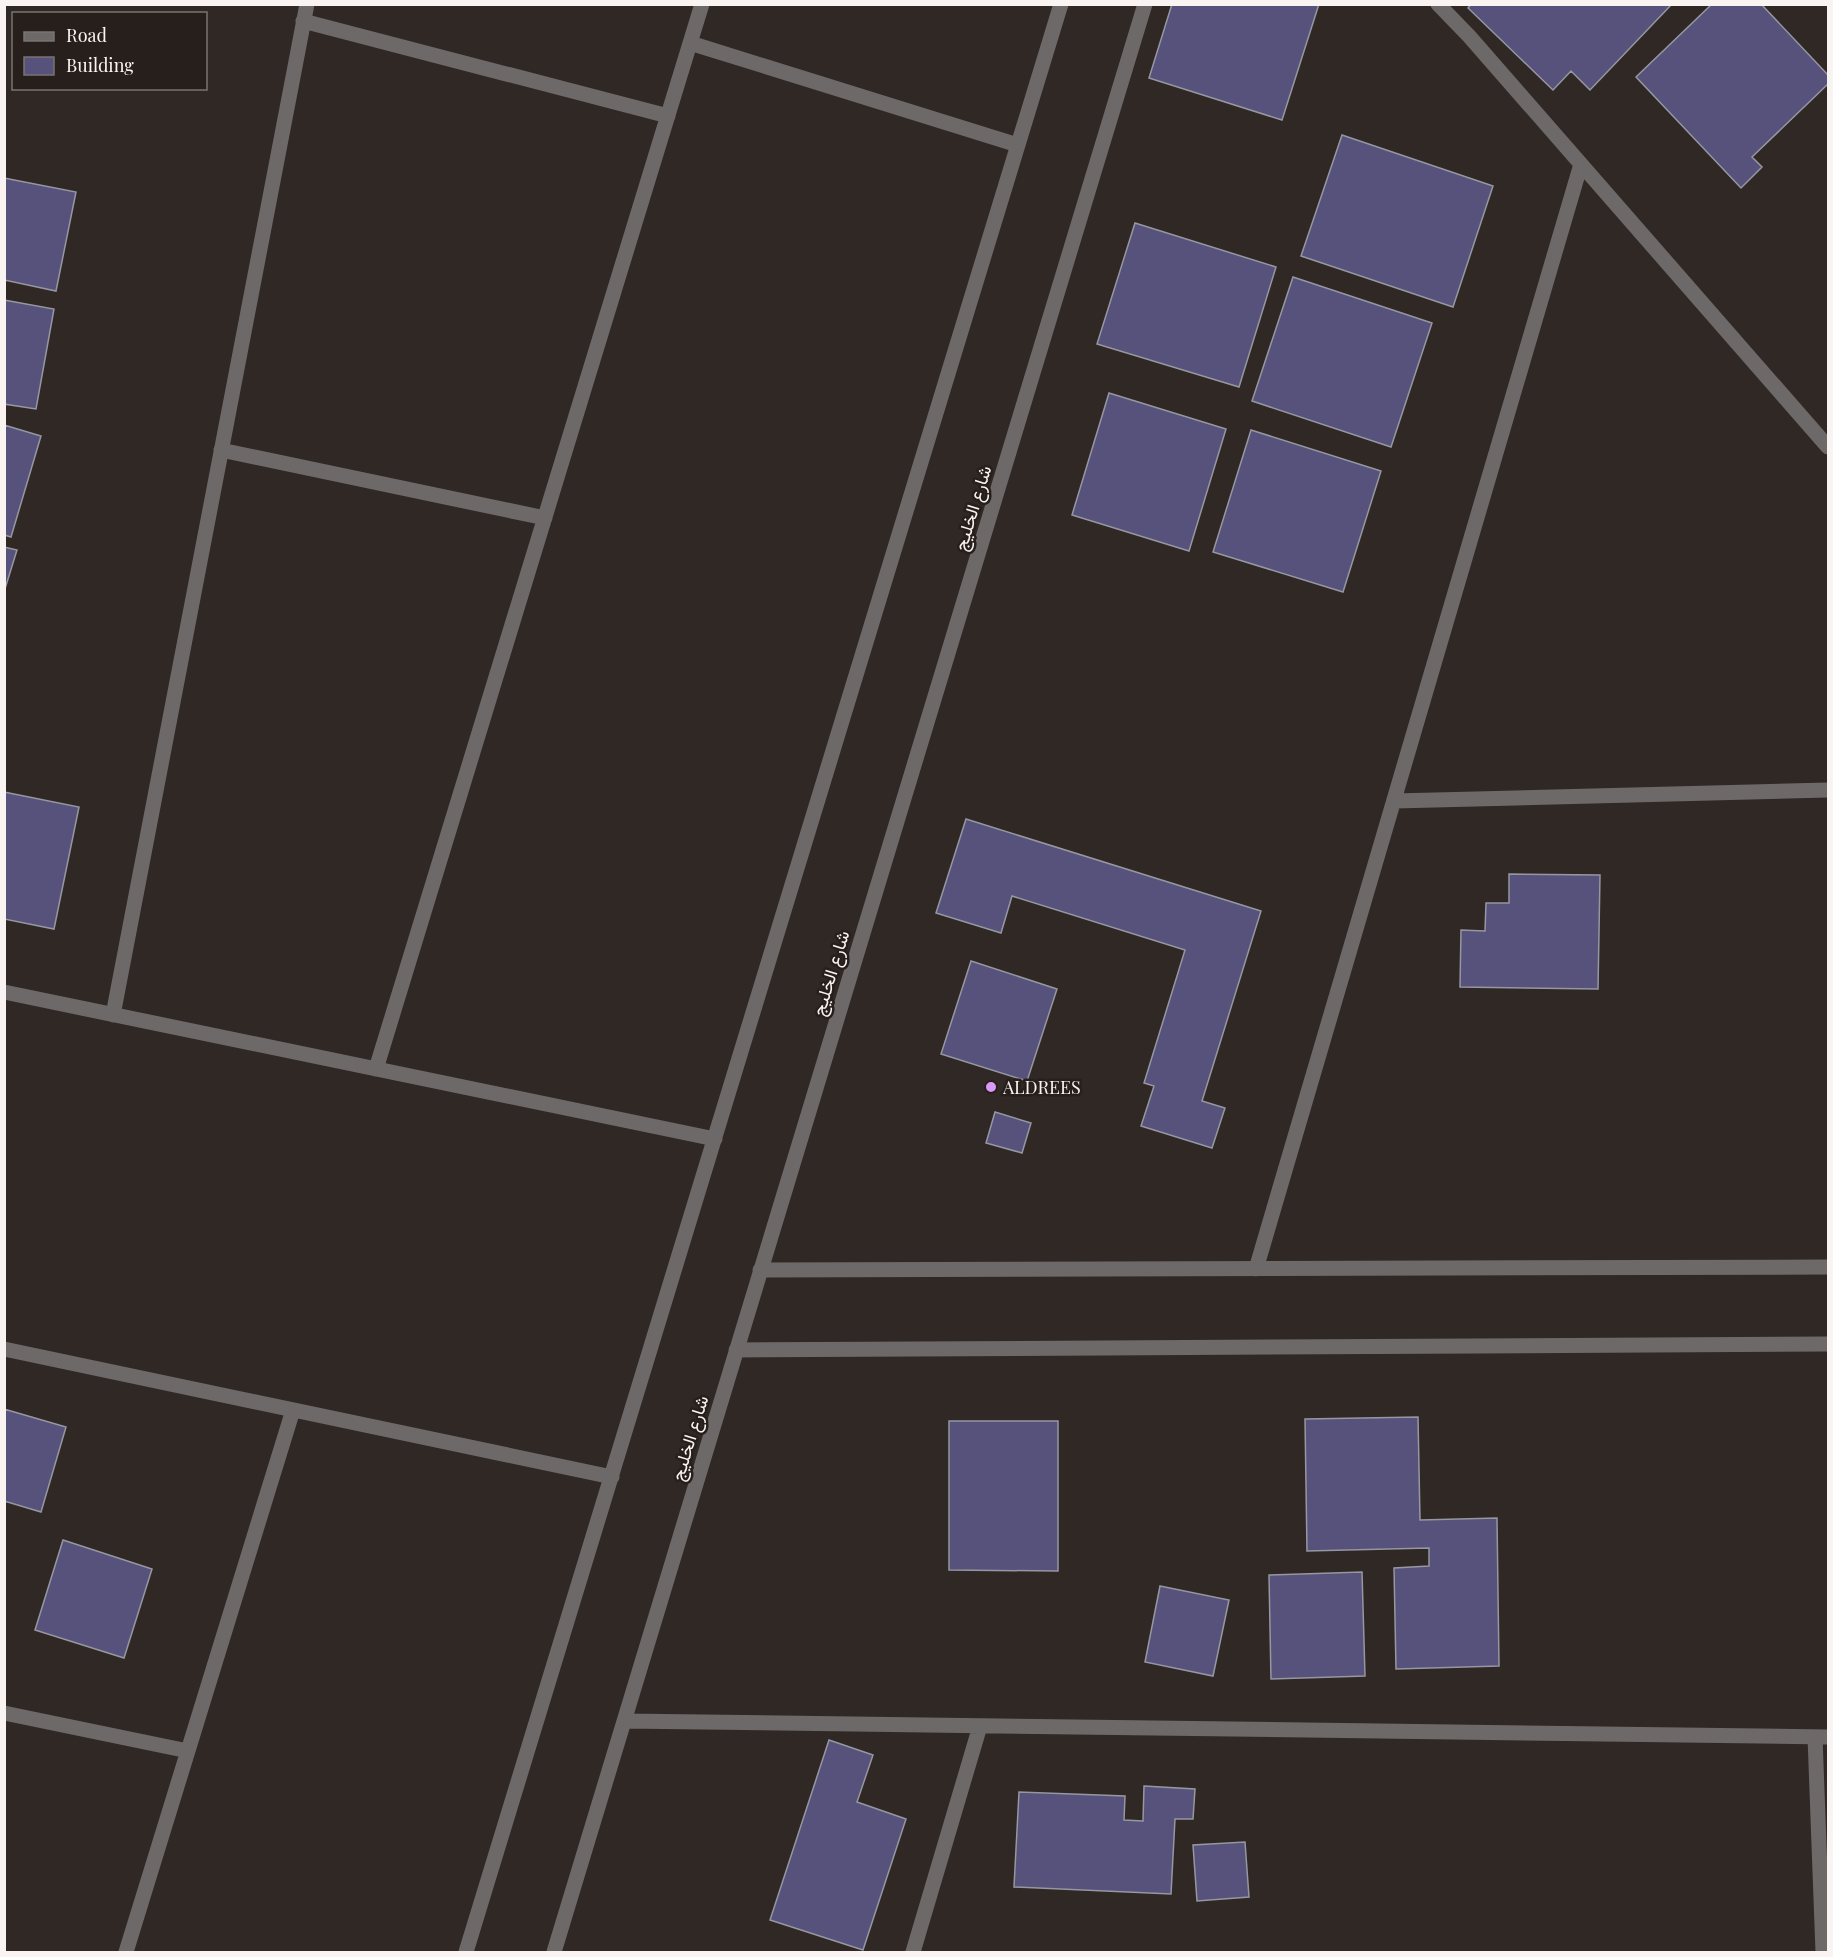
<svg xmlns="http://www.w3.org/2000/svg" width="1833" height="1957" font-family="'Playfair Display',Vazirmatn,serif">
<rect width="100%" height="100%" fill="#302824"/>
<path fill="#56527c" stroke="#9797a1" stroke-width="1.5" d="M1172 4H1319L1282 120 1149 78Z
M1471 4H1672L1590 90 1571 71 1553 90 1468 8Z
M1712 4H1761L1828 75V84L1752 157 1762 167 1741 188 1636 77Z
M1342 135 1493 186 1453 307 1301 256Z
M4 178 76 192 56 291 4 280Z
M1135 223 1276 267 1239 387 1097 344Z
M1293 277 1432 323 1391 447 1252 401Z
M4 300 54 309 36 409 4 404Z
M1109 393 1226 429 1189 551 1072 515Z
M4 425 41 436 11 537 4 535Z
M1251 430 1381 471 1343 592 1213 552Z
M4 547 17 550 4 592Z
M4 792 79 807 54 929 4 919Z
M966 819 1261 911 1202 1101 1225 1108 1212 1148 1141 1126 1154 1086 1144 1083 1185 950 1012 896 1001 933 936 913Z
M1509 874 1600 875 1598 989 1460 987 1461 930 1485 931 1486 903H1509Z
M971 961 1057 989 1027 1081 941 1054Z
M995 1112 1031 1123 1022 1153 986 1143Z
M4 1409 66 1427 41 1512 4 1501Z
M1418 1417 1420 1520 1497 1518 1499 1666 1396 1669 1394 1568 1429 1566V1548L1307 1551 1305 1419Z
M949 1421H1058V1571L949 1570Z
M63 1540 152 1569 124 1658 35 1630Z
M1362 1572 1365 1676 1271 1679 1269 1575Z
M1160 1586 1229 1600 1213 1676 1145 1662Z
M829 1740 873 1755 857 1802 906 1819 863 1950 770 1920Z
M1144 1786 1195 1789 1193 1819H1175L1171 1894 1014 1887 1019 1792 1125 1796 1124 1820 1143 1821Z
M1245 1842 1249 1897 1197 1901 1193 1845Z"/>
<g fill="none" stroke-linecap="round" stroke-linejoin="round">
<path stroke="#6e6969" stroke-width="15" d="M1438 4 1469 36 1828 447
M303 21 668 116
M690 43 1018 145
M221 450 545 518
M1394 801 1828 790
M4 992 715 1139
M113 1015 307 4
M376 1069 702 4
M1256 1269 1581 164
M760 1270 1828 1267
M4 1349 612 1477
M736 1350 1828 1344
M4 1713 188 1751
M624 1721 1828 1737
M1815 1737 1823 1952
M126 1952 293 1410
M466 1952 1061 4
M554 1952 1145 4
M913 1952 980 1726"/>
</g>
<circle fill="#d99af7" stroke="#261f1b" stroke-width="2" cx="991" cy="1087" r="6"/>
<g text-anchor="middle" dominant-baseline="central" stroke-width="5" stroke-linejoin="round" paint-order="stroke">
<g font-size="18" fill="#f9f3f1" stroke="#261f1b">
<text transform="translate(972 508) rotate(-73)">شارع الخليج</text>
<text transform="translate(830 973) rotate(-73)">شارع الخليج</text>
<text transform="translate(689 1438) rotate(-73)">شارع الخليج</text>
</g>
<g font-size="18" fill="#f9f3f1" stroke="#261f1b" text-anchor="start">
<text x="1003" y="1087">ALDREES</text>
</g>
</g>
<rect width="1833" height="1957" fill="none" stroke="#f9f3f1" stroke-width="12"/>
<rect x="12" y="12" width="195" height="78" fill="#261f1b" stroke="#7a7471" stroke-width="1.5"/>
<rect x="24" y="32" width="30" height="9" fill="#6e6969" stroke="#7a7471" stroke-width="1.5"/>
<text x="66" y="42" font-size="18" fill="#f9f3f1">Road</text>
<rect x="24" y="57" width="30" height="18" fill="#56527c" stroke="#7a7471" stroke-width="1.5"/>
<text x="66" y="72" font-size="18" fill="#f9f3f1">Building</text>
</svg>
